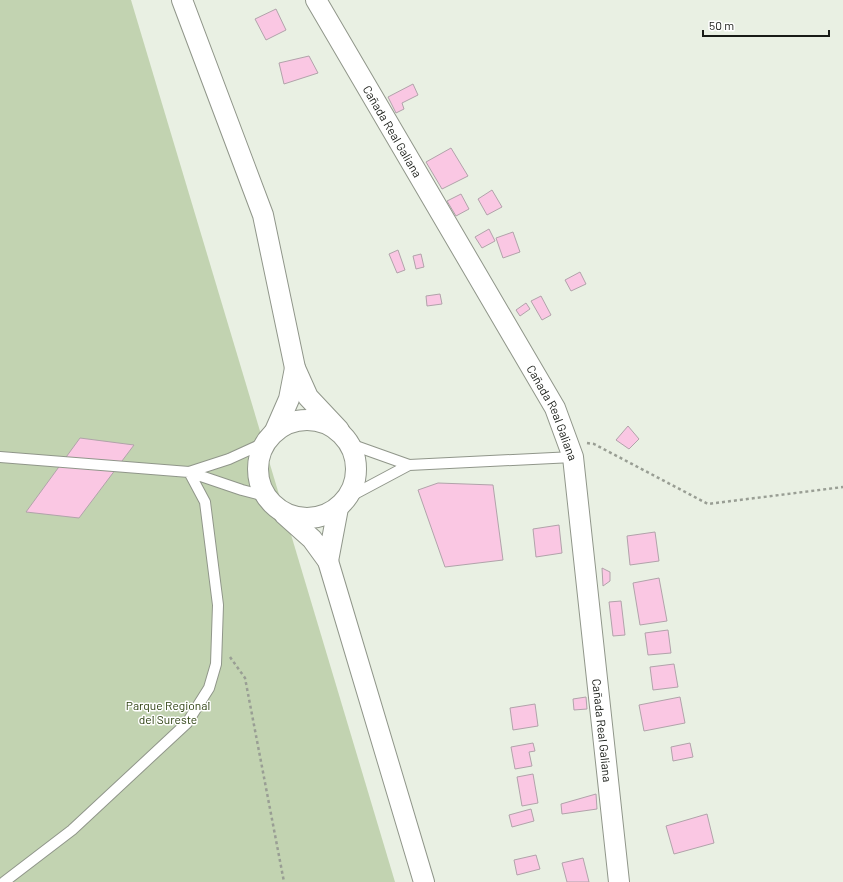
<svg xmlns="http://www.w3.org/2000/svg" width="843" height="882" font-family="Barlow,sans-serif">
<rect width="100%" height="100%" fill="#e9f0e3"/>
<path fill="#c2d3b1" d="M0 0H131L395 882H0Z"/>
<path fill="#fac7e3" stroke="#b1a3aa" d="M276 9 286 30 266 40 255 19Z
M309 56 318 73 284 84 279 63Z
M413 84 418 95 402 103 404 109 396 113 388 97Z
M451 148 468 176 442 189 426 162Z
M492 190 502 207 487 215 478 199Z
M461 194 469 209 456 216 447 201Z
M489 229 495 241 482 248 475 237Z
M513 232 520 252 503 258 496 238Z
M398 250 405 270 397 273 389 254Z
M421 254 424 267 416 269 413 256Z
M580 272 586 284 571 291 565 280Z
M440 294 442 304 427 306 426 296Z
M541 296 551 315 542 320 531 301Z
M526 303 530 309 520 316 516 310Z
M628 426 639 439 629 449 616 440Z
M80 438 134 445 79 518 26 512Z
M438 483 493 485 503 560 445 567 418 490Z
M559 525 562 553 536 557 533 529Z
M655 532 659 561 630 565 627 536Z
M602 568 610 572V581L603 586Z
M659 578 667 621 640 625 633 583Z
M621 601 625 635 613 636 609 602Z
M668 630 671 653 648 655 645 633Z
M674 664 678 687 653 690 650 667Z
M586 697 587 709 574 710 573 699Z
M680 697 685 723 644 731 639 705Z
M535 704 538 726 513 730 510 708Z
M533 743 535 751 529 752 532 766 515 769 511 747Z
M690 743 693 757 673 761 671 747Z
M533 774 538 803 522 806 517 777Z
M596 794 597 809 562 814 561 804Z
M531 809 534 821 512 827 509 815Z
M707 814 714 843 674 854 666 826Z
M536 855 540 869 517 875 514 860Z
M583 858 589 882H567L562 863Z"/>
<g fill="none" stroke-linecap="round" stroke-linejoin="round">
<defs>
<path id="lane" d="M264 443 229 459 189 472 242 490 265 496
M0 457 189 472 205 502 218 605 216 664 209 688 187 723 72 830 4 882
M409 465 573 457
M349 497 409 465 350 444"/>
<g id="street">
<path d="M182 0 263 215 295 368 308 397 339 430"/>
<path id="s1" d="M316 0 555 408 573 457 619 882"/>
<circle cx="307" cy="469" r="49"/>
<path d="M275 431 289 399 295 368"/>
<path d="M284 514 312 539 328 561 338 508"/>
<path d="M328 561 424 882"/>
</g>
</defs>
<use href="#lane" stroke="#90968a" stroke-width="12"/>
<use href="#street" stroke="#90968a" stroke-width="22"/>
<path stroke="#999e94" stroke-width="2.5" stroke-dasharray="3 3" stroke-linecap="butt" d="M587 443 594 444 708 504 843 487
M230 657 245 678 284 882"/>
<use href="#lane" stroke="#fff" stroke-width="10"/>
<use href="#street" stroke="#fff" stroke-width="20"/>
</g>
<g text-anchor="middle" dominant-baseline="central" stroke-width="3" stroke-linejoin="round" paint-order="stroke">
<g font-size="12" fill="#181b16" stroke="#fff">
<text stroke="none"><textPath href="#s1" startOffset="152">Cañada Real Galiana</textPath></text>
<text stroke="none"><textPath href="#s1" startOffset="476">Cañada Real Galiana</textPath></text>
<text stroke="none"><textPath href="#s1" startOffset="800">Cañada Real Galiana</textPath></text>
</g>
<g font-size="12" fill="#2b3f0e" stroke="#fff">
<text x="168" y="705">Parque Regional<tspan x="168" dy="14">del Sureste</tspan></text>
</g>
</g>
<path d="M703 30v6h126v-6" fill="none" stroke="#181b16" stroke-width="2"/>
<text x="709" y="30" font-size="12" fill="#181b16" stroke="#ffffff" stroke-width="3" paint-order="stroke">50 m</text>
</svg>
